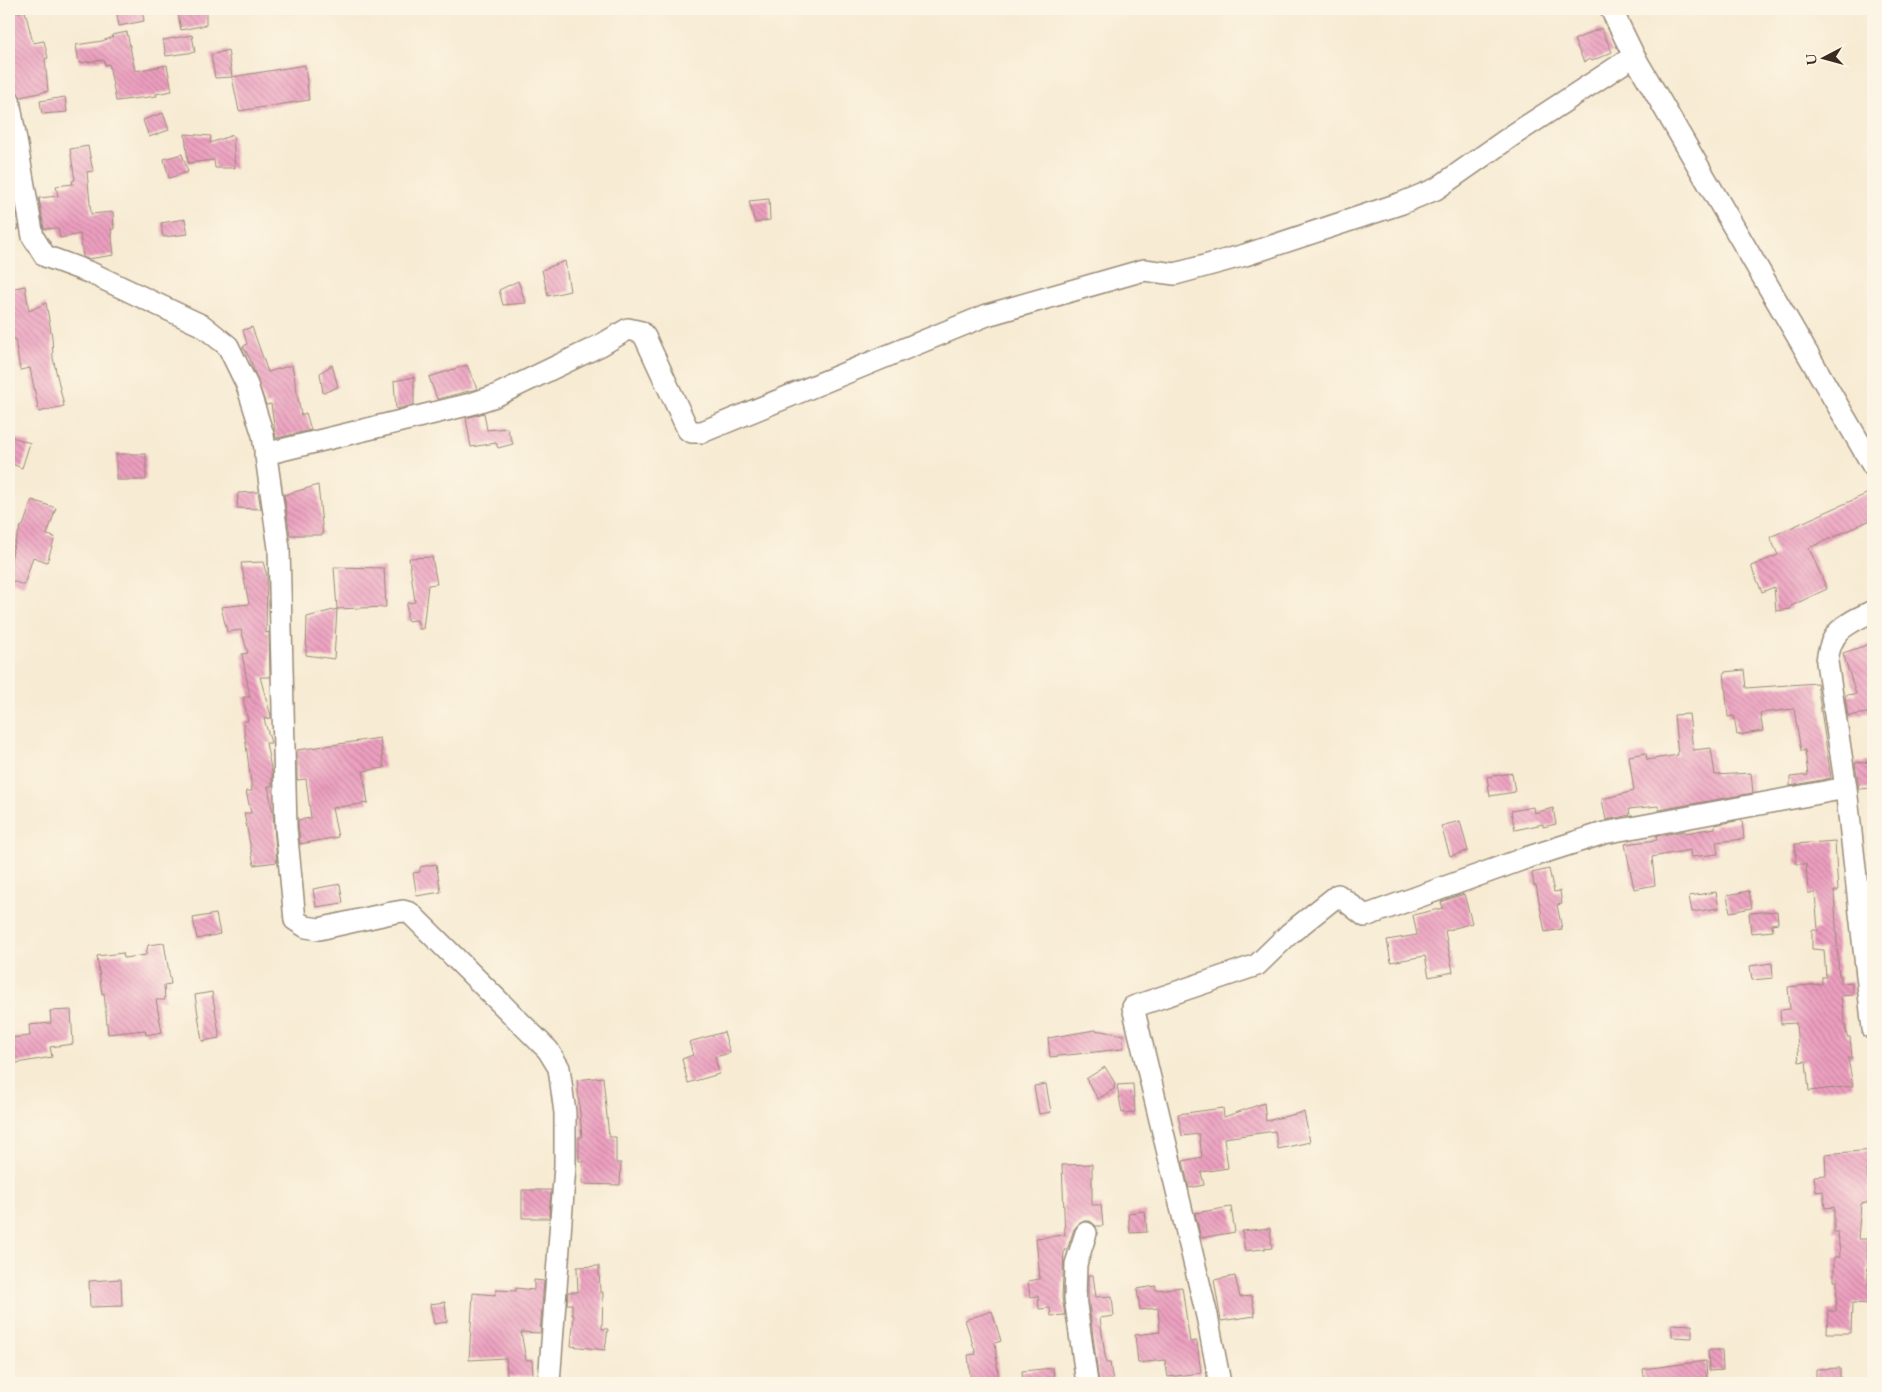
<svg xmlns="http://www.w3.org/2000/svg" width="1882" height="1392" font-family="Cardo,serif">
<defs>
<pattern id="building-back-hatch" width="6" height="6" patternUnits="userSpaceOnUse" patternTransform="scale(1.25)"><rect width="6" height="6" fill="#ed9fc0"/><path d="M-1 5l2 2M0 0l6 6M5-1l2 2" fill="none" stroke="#c1829b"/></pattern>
</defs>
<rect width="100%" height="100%" fill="#fcf5e5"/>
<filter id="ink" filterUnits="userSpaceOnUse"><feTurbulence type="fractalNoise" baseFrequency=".02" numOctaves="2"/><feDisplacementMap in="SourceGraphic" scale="10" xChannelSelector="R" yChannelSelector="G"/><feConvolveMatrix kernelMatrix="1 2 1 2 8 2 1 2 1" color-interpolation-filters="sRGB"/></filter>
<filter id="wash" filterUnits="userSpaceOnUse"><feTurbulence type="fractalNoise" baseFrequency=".0096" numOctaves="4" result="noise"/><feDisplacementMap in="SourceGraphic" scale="20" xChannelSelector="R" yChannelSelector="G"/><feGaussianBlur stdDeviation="1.12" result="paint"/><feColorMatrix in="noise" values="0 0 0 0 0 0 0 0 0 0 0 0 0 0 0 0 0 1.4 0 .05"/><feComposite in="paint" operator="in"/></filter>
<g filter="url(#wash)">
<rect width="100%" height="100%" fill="#f7ebd3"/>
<g id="blocks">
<path fill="url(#building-back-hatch)" d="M116 9H142L144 21 119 26Z
M177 9H206V25L181 30Z
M25 11 33 43 44 41 48 58 45 59 48 91 21 97 14 89 11 70H14L9 46V14Z
M1601 28 1612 52 1592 61 1590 59 1584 62 1574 40Z
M127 32 135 71 167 65 172 91 156 94 157 96 116 101 109 64 105 65 104 60 79 63 76 45 102 41 113 37 112 35Z
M192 35 195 52 166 56 163 40Z
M228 50 232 77 215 78 211 55Z
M305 65 309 100 239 111 232 77Z
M65 97 67 112 42 114 40 101Z
M163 113 169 130 149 137 143 120Z
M185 134 211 136 210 143 233 135 235 168H215L214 160 188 163Z
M88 146 93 171 87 172 91 214 113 212 114 229H111L114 255 88 259 83 257 80 234 60 238 58 228 44 229 39 198 58 196 56 186 73 184 72 181 75 180 70 149Z
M182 154 188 172 169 178 164 159Z
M769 199 770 220 755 223 749 201Z
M14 201 19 229 9 231V202Z
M185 219 188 234 163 237 161 223Z
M565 261 570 291 548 296 542 270Z
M518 281 526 303 503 305 499 290Z
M25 286 29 311 46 303 52 337 53 358 64 406 39 412 30 368 20 370 15 339 9 340V289Z
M252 327 268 372 292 365 301 415 306 413 311 430 276 438 271 404 266 405 250 359 243 347 247 344 243 330Z
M332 365 338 387 323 393 320 373Z
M467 365 477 389 437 399 429 377Z
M414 377V405L396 409 394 381Z
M484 413 487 430 507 428 513 444 498 448 496 443 471 447 466 418Z
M9 436 30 443 22 468 9 463Z
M116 454H146V480H116Z
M318 485 323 535H290L284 495Z
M1873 491V519L1809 548 1827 589 1791 606V609L1776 611 1774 587 1762 592 1751 566 1778 555 1770 537Z
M258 492 261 509 237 508 238 493Z
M32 500 56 508 47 535 55 537 47 562 33 557 24 585 9 580V567L13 551H12L21 526H23Z
M432 557 437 584 428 585 423 629H419L417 620 407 621V603L415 602 409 558Z
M263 562 267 576 266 633 269 632 270 677H260L271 716V718L264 719 271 743H266L272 773V786H268L273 814 277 862 254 865 244 813H251L246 791H252L243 721H248L243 697H250L242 654 248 653 241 630 227 632 221 607 249 604 241 563Z
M334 567 384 568 386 607 337 609Z
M337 609 334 659 306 655 307 617Z
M1873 643V712L1848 716 1845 695 1856 694 1843 653Z
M1744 670 1746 688 1817 683 1831 778 1790 786V777L1808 775 1805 750 1801 751 1794 709 1760 713 1763 731 1737 735 1734 716 1728 717 1724 672Z
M1689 714 1693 750 1711 748 1715 775 1751 773 1753 793 1659 810 1658 806 1629 809 1630 815 1606 820 1602 799 1634 791 1629 756 1646 753 1647 760 1678 755 1674 715Z
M380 738 384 768 363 771 368 803 332 808 338 837 300 844 298 820 311 818 306 779 297 780V750Z
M1873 762V788L1859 789 1855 763Z
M1512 773 1515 792 1490 796 1487 777Z
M1533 807 1534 813 1553 808 1556 824 1543 827V824L1515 830 1511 811Z
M1742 820 1744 839 1716 842 1718 854 1691 857 1690 850 1652 857 1655 885 1634 889 1625 844 1657 840 1656 836 1685 831V833L1715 828V825Z
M1460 821 1468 851 1450 856 1441 826Z
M1835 841 1838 891H1834L1839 976H1841V983L1852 982 1853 995 1841 996 1847 1037H1850L1852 1058H1848L1853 1086 1809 1091 1806 1061 1799 1062 1796 1023 1781 1024 1780 1010 1790 1009 1788 987 1822 984V977H1826L1824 950 1812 949V930H1818L1815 893H1808L1806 864H1796L1795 844Z
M436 864 441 892 417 896 413 873 420 872V867Z
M1549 869 1554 892 1560 891 1562 904 1557 905 1562 929 1545 932 1536 885 1534 886 1532 873Z
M340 884 343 903 316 907 313 889Z
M1749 891 1752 908 1730 912 1727 895Z
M1716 892 1719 908 1692 912 1689 896Z
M1464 894 1472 923 1445 931 1453 972 1429 977 1425 956 1391 962 1387 940 1417 935 1413 915 1443 908 1441 902Z
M1777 911 1778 923 1772 924 1773 931 1751 933 1749 913Z
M216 914 220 934 197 939 193 918Z
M164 943 171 984 164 985 165 1000H156L162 1032 146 1035 145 1030 108 1034 104 993 102 994 97 956 123 953 124 958 146 955 148 945Z
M1772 963 1773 978 1752 980 1750 966Z
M212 992 220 1038 202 1041 195 995Z
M71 1010 73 1044 50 1047 52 1057 11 1064 9 1038 30 1036 29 1025 51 1023 50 1011Z
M1095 1030 1124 1035 1122 1049 1050 1057 1048 1038Z
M724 1032 730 1053 715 1057 719 1074 688 1083 682 1059 693 1055 689 1042Z
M1105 1067 1115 1083 1114 1089 1098 1099 1086 1079Z
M603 1077 609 1137H616V1163H621L620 1185 582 1184 583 1161H579V1137H582L577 1080Z
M1046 1084 1051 1112 1039 1114 1034 1086Z
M1133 1084 1135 1112 1122 1113 1117 1085Z
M1264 1103 1266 1121 1304 1112 1310 1142 1278 1149 1275 1131 1224 1138 1228 1168 1201 1172 1204 1185 1189 1188 1183 1161 1202 1157 1199 1134 1182 1136 1178 1114 1223 1108 1224 1117Z
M1873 1150V1171H1867L1871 1202 1861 1204 1858 1239H1867L1868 1285H1872V1304L1852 1303 1851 1333H1827L1828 1311H1836L1837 1281H1834V1257H1840L1838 1232H1834V1207L1825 1208 1823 1191 1816 1192 1814 1176 1826 1175 1825 1154Z
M1092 1164V1205H1101L1103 1226H1096L1090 1221H1084L1074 1229 1067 1250H1064L1062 1298 1065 1315 1051 1316 1050 1308 1039 1309 1038 1296 1030 1297 1028 1281 1040 1279 1036 1238 1065 1235 1062 1165Z
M522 1190H551L549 1218H522Z
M1231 1207 1235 1232 1201 1238 1195 1213Z
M1145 1211 1147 1232 1130 1233 1128 1213Z
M1270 1228 1272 1248 1245 1251 1242 1231Z
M599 1266 600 1292H603L602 1329H608L605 1350 571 1346 574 1315H572V1304H567L568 1292H578L577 1267Z
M1088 1275H1093L1096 1297 1112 1296 1114 1316 1100 1318 1106 1363H1110L1113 1383H1099L1088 1297Z
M1235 1276 1240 1297 1252 1296 1255 1316 1221 1321 1214 1280Z
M121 1279 122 1306 90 1307 89 1281Z
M534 1280 544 1281 540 1333 521 1332 526 1360H532L533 1376 507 1377 506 1358 469 1360 473 1293 495 1295 496 1290 516 1291V1288L534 1290Z
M1156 1286V1290L1182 1287 1190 1342 1197 1341 1201 1373 1168 1377 1165 1360 1138 1363 1135 1335 1160 1332 1158 1308 1140 1310 1137 1289Z
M445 1302 447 1322 434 1324 430 1304Z
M992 1311 1001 1341 995 1343 999 1383H971L968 1355 976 1354 965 1320Z
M1672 1324 1692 1325V1338L1672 1337Z
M1708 1350H1722L1723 1370 1709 1371Z
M1706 1361 1707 1383H1645L1643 1369Z
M1053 1368 1055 1383H1023L1022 1371Z
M1840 1368V1383H1816V1369Z"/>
</g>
</g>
<g filter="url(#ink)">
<use href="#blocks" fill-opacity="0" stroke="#998a78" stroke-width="1"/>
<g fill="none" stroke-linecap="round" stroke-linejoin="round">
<defs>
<path id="minor" d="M1611 9 1634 56 1873 466
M9 100 33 237 45 256 91 273 203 326 228 346 247 385 263 435 279 548 286 828 295 920 306 927 319 929 391 913 403 911 410 913 548 1050 559 1068 565 1113V1166L549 1383
M265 454 471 404 495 396 601 345 628 329 641 332 645 337 688 430 692 432H702L987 315 1144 270 1175 274 1245 255 1402 203 1436 189 1513 135 1634 56
M1873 611C1846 624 1830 630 1827 662L1846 788 1873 1029
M1086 1233 1076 1264 1075 1298 1087 1383
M1220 1383 1207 1316 1133 1007 1257 965 1289 934 1338 895 1365 916 1526 858 1604 833 1846 788"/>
</defs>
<use href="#minor" stroke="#998a78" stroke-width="24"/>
<use href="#minor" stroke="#fff" stroke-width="21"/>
</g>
</g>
<rect width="1882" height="1392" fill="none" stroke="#fcf5e5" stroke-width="30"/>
<g transform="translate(1824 58) rotate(264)" stroke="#fcf5e5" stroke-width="4" paint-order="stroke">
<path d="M0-4L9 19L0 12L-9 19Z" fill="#3b2a1e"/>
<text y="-8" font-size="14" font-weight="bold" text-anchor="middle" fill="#3b2a1e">U</text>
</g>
</svg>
